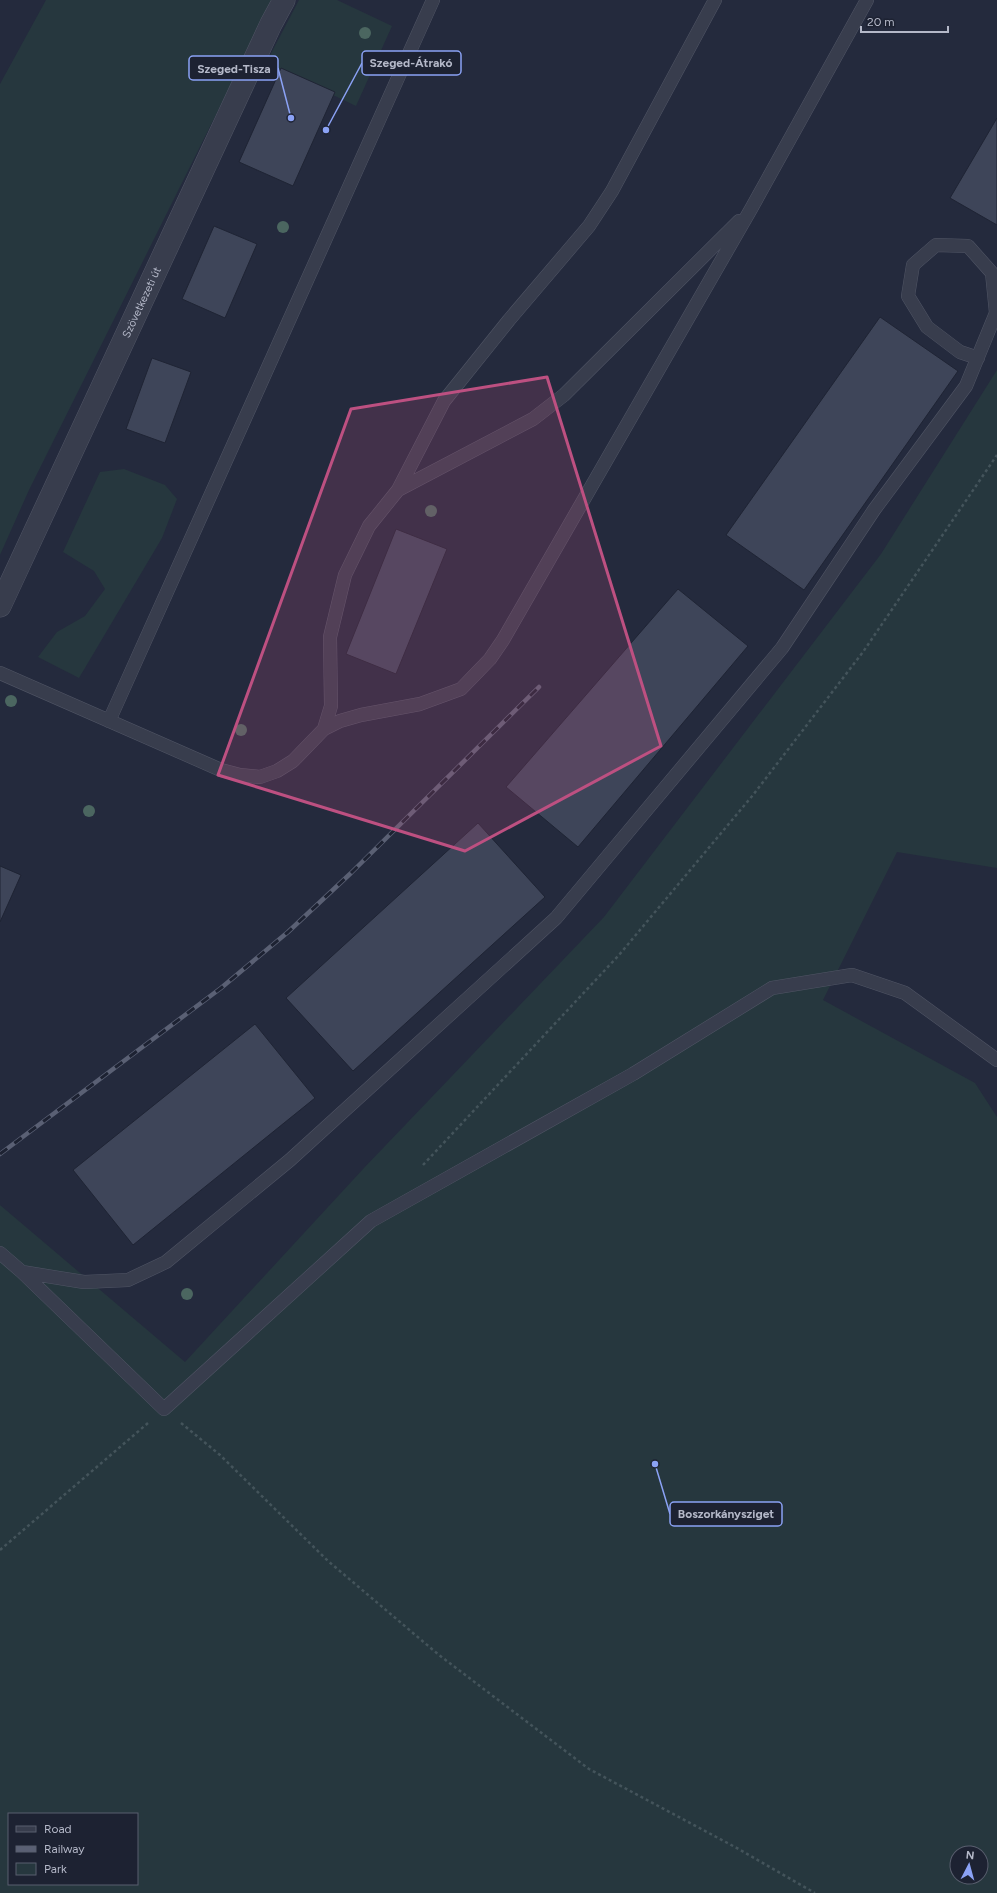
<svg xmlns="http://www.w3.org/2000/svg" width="997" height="1893" font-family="Figtree,sans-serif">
<rect width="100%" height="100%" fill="#242a3d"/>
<path fill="#26373e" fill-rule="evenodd" d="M46 0H273L29 490 0 555V84Z
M299 0H337L392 26 356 106 266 63Z
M997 370V868L897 852 823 1000 975 1083 997 1117V1893H0V1205L185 1362 364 1168 604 917 881 554ZM9 1814H137V1884H9ZM957 1853H981V1877H957Z
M124 469 165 485 177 499 162 538 79 678 38 657 57 632 85 616 105 589 94 571 63 552 100 472Z"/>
<path fill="#3e4559" stroke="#1f2434" d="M281 68 335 92 293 186 239 162Z
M997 118V225L950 198Z
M214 226 257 244 225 318 182 299Z
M880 317 958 371 804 590 726 535Z
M152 358 191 372 165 443 126 429Z
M396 529 447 549 396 674 346 654Z
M678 589 748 646 578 847 506 787Z
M478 823 545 897 353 1071 286 998Z
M0 866 21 875 0 922Z
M255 1024 315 1098 133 1245 73 1170Z"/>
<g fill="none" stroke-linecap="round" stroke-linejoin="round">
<defs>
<path id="lane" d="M398 490 533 419 564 395 739 221
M0 673 221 770 240 775 260 777 277 771 293 761 324 729 340 721 361 715 420 704 461 689 490 659 503 640 751 209 867 0
M109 721 433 0
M324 729 331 706 330 637 345 575 369 526 398 490 444 401 509 320 589 226 612 191 715 0
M0 1253 22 1272 164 1409 371 1221 633 1074 772 988 852 975 905 993 997 1060
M22 1272 84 1282 128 1280 166 1262 290 1160 556 918 782 648 874 510 966 386 996 313 992 273 968 246 936 245 913 265 908 296 927 327 960 352 978 358"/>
<g id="street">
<path id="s1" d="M0 606 271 24 284 0"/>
</g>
</defs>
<use href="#lane" stroke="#505565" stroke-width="14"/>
<use href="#street" stroke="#505565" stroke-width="23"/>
<path stroke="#44545b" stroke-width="2.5" stroke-dasharray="3 3" stroke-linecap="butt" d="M423 1165 619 955 753 795 863 652 997 455
M181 1423 220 1455 328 1561 439 1655 589 1769 735 1847 815 1893
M0 1550 148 1423"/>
<use href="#lane" stroke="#383d4d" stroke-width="13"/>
<use href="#street" stroke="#383d4d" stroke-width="22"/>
<defs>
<path id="rail" d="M0 1154 221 988 288 932 351 873 539 687"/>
</defs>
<use href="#rail" stroke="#5a6074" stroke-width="4.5"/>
<use href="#rail" stroke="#1d2232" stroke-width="3" stroke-dasharray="9" stroke-linecap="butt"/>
</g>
<g fill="#4b6660">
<circle cx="365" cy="33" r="6"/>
<circle cx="283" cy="227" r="6"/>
<circle cx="431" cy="511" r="6"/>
<circle cx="11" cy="701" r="6"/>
<circle cx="241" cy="730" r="6"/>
<circle cx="89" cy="811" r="6"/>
<circle cx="187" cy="1294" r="6"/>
</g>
<path fill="#bd5081" fill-opacity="0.2" stroke="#bd5081" stroke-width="3" stroke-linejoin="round" d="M547 377 661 746 465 851 218 775 351 409Z"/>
<g text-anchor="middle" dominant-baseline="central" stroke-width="3" stroke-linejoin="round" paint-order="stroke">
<g font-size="11" fill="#b4b8c8" stroke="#1d2232">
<text stroke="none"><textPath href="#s1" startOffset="335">Szövetkezeti út</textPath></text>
</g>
</g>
<path fill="none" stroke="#8ba2f5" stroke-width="1.5" d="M326 130L362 63M291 118L278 68M655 1464L670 1514"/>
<g fill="#8ba2f5" stroke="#1d2232" stroke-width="1.5">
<circle cx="326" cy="130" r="4"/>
<circle cx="291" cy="118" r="4"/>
<circle cx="655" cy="1464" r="4"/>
</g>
<g fill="#1d2232" stroke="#8ba2f5" stroke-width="1.5">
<rect x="362" y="51" width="99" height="24" rx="4"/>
<rect x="189" y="56" width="89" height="24" rx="4"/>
<rect x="670" y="1502" width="112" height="24" rx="4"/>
</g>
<g font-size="12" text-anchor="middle" font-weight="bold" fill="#b4b8c8">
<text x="411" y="67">Szeged-Átrakó</text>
<text x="234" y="73">Szeged-Tisza</text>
<text x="726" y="1518">Boszorkánysziget</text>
</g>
<rect x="8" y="1813" width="130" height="72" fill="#1d2232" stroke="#595e6e"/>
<rect x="16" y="1826" width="20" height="6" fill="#383d4d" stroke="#595e6e"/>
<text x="44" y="1833" font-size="12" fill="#b4b8c8">Road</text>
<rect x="16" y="1846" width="20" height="6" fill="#5a6074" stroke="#595e6e"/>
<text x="44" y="1853" font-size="12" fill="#b4b8c8">Railway</text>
<rect x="16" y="1863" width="20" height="12" fill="#26373e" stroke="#595e6e"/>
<text x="44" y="1873" font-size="12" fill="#b4b8c8">Park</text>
<g transform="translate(969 1865) rotate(6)"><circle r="19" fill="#1d2232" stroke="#595e6e"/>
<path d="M0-3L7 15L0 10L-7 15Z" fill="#8ba2f5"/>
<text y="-6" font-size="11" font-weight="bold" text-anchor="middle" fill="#b4b8c8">N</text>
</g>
<path d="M861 26v6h87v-6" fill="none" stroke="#b4b8c8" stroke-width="2"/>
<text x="867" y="26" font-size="12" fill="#b4b8c8" stroke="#1d2232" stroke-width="3" paint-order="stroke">20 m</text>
</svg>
